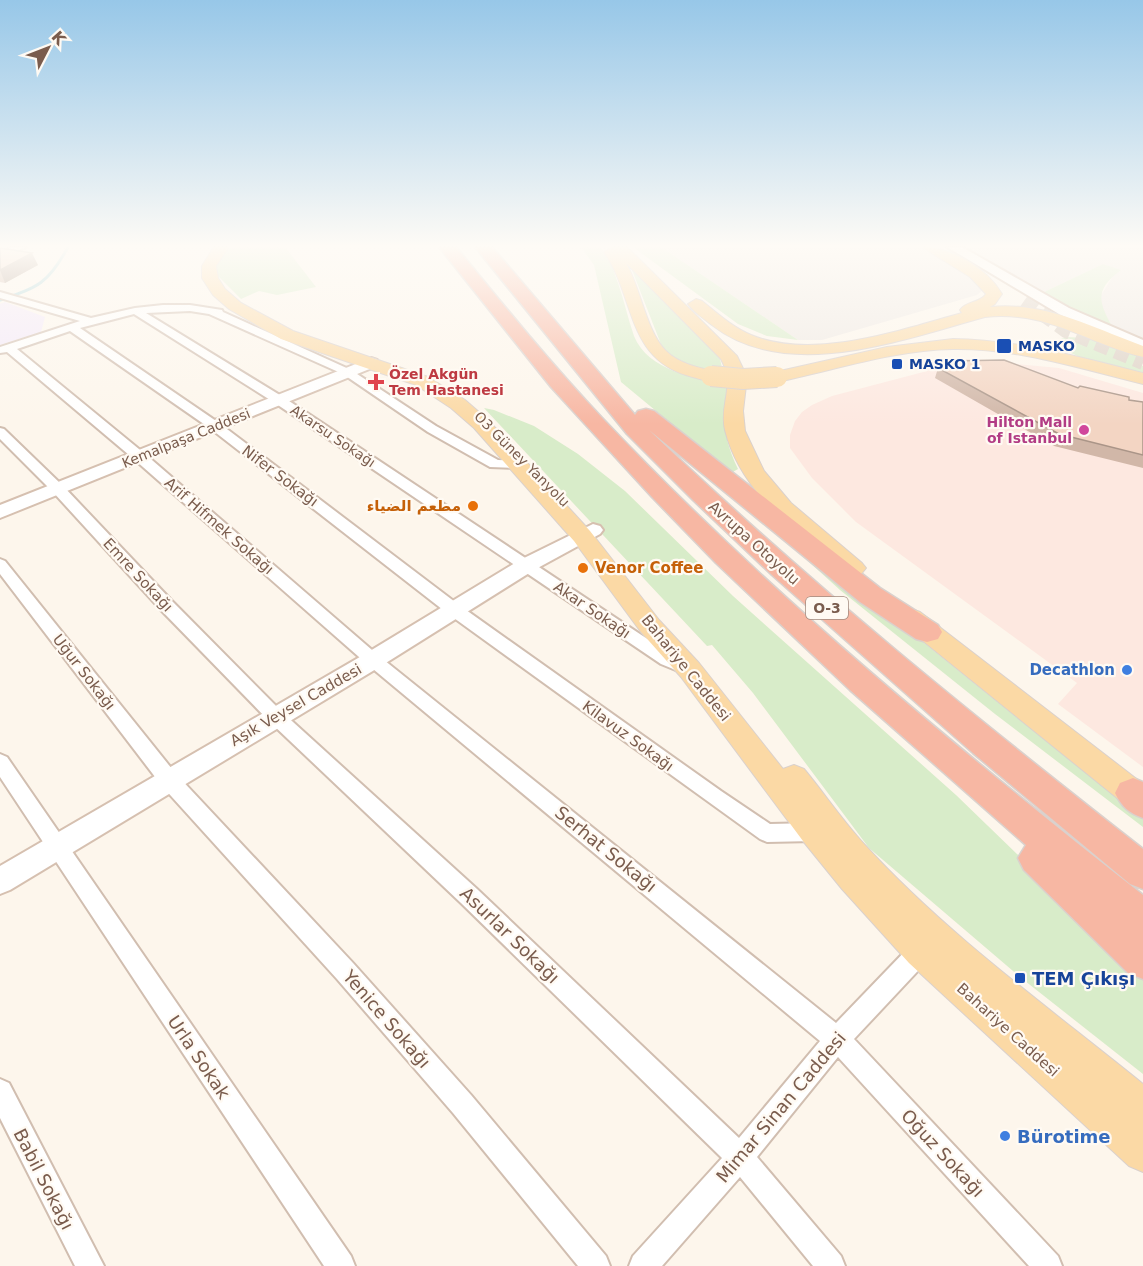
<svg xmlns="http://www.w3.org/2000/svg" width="1143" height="1266" font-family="'DejaVu Sans',Cairo,sans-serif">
<rect width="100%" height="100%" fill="#fdf6ec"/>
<path fill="#fde8e0" d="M963 359 1059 368 1143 393V767L1058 704 1077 683 856 522 812 478 790 448V435L795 421 802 412 812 405 832 396 950 365 945 360Z"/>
<path fill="#efe9e4" d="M661 247H925L985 284 984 289 977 295 822 340H798Z
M962 247H1143V340L1114 330 1101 307 1100 297 1113 276 1120 270 1103 264 1040 294Z"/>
<path fill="#f3e8fa" d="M5 302 45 317 41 332 0 345V304Z"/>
<path fill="#d8ecc9" d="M233 247H285L316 287 277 295 259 291 241 299 213 271 217 257Z
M581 247H600C613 259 612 268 618 283 624 300 628 319 634 336 648 371 696 378 728 386 724 423 722 435 738 469L731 473 621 382 594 265Z
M633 247H661L798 340 767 336 738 324Z
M1103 264 1121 270C1093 291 1099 303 1114 330L1040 294Z
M632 270H635L720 359 723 372 694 367 664 352Z
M1065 337 1089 338 1143 357 1141 365 1143 366V374C1123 369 1065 359 1057 341Z
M484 408 494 410 534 426 578 454 625 491 733 596 956 795 1143 976V1074L1020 977 869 848 753 693 712 645 707 646Z
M692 456 1143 819V827L995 714 840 590Z"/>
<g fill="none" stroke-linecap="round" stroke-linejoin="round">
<path stroke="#a5d3da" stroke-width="3" d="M0 300C38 287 48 284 68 247"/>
<path stroke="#dcd0c4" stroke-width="14" stroke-dasharray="14 7" stroke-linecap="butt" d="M1024 301 1066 331 1143 363"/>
<defs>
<path id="street" d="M13 247H26L0 258V252Z
M0 292 91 318 135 308 163 305H190L222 310 223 312 351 370 436 426 498 460 522 461 524 464 517 468 490 467 428 432 343 374 209 314 190 311 146 313 283 397 673 656 689 663 692 667 689 671 683 673 661 664 275 403 134 314 80 328 219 423 459 605 721 791 770 824 814 823 821 826 824 832 821 838 814 841 767 842 760 839 447 613 211 429 70 331 17 349 145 454 379 656 836 1023 913 943 921 940 929 943 932 951 929 959 854 1039 1058 1256 1062 1266H1029L838 1057 757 1157 841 1256 845 1266H813L740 1177 662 1266H629L633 1256 722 1158 461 903 270 722 160 609 53 492 0 439V428L4 429 63 486 172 601 282 712 477 889 739 1138 820 1041 367 664 135 460 7 352 0 353V347L80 321 0 298Z
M0 559 5 561 176 774 353 963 471 1095 606 1256 610 1266H578L453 1113 337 979 162 786 0 574Z
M0 754 7 757 351 1256 355 1266H324L0 777Z
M0 1079 9 1083 104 1266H75L0 1118Z"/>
<path id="secondary" d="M947 247H962L1069 308 1143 340V351L1059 314Z
M371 358 377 360 379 363 377 366 0 518V505Z
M593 524 600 526 603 530 600 534 534 570 381 666 10 890 0 894V866L365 654 520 560Z"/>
<path id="primary" d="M214 247H229L216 266 218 278 225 289 241 303 293 331 428 377 465 400 488 420 590 531 659 620 699 663 783 769 794 765 804 769C824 793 842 820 864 844 946 934 1048 1007 1143 1084V1172L1129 1166 909 963 842 889 803 841 681 677 641 632 574 541 474 428 451 408 416 385 281 339 229 309 213 295 202 278V266Z
M612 247H627L737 356 747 377 743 411 745 431 764 471 791 503 862 563 866 568 862 573 854 576 846 573C799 536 740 492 725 430 719 403 736 387 721 359L626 263C641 289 646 331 666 351 679 364 700 368 717 372L720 376 717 380C707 382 696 378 686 375 626 356 635 296 604 252Z
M922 247C951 247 987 268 1002 294L995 304 990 307C1044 301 1094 328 1143 346V357C1086 343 1047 310 985 317 904 339 787 384 712 325 704 319 694 312 688 304L696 299 702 301C717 313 732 327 751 335 814 361 900 330 962 313L960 310C966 301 980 303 986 294L970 277Z
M953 339C1018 340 1080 357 1143 373V384C1081 369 1018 348 953 349 894 350 835 370 777 382L771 381 768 377 771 373 887 347Z
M911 609 920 612 1143 784V814L1132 810 902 624 898 618 902 612Z"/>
<path id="highway" d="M439 247H456C504 306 552 365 604 420 769 594 955 747 1143 895V979L1128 973 1024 870 1018 858 1026 845 850 690 716 563 652 497 551 387Z
M475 247H492L635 415 638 411 646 409 654 411 880 588 938 625 942 632 938 639 927 642 916 639 860 602 649 430C805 580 973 716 1143 849V889L1130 884 973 753 772 575 693 500 627 434Z
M1133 778 1143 782V818C1129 813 1122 807 1115 793L1120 783Z"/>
</defs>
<use href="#street" stroke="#d1beb0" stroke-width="4"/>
<use href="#secondary" stroke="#d6c0b0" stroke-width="4"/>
<use href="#primary" stroke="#dad1cd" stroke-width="2"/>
<use href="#highway" stroke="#dad1cd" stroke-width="3"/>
<use href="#street" fill="#fff" fill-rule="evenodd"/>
<use href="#secondary" fill="#fff" fill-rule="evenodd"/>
<use href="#primary" fill="#fbd9a5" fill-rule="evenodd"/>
<use href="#highway" fill="#f7b7a3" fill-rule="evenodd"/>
<defs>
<path id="primary-bridge" d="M711 376 743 379 777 377"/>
</defs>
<use href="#primary-bridge" stroke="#dad1cd" stroke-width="22" stroke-linecap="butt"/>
<use href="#primary-bridge" stroke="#fbd9a5" stroke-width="20"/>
</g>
<path fill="#d1b7a8" d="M0 248 38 265 5 283 0 282Z
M938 368 1078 388 1129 400 1143 402V468L1054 446 935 378Z"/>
<path fill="#aa9588" d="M32 253 38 265 5 283 0 270Z"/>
<path fill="#f3d5c3" stroke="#aa9588" stroke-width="1.5" d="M0 248 32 253 0 270Z
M1004 360 1078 388 1080 386 1129 397V400L1143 402V455L1059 434 938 368 949 361Z"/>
<linearGradient id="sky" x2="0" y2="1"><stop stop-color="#97c7e8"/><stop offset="0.58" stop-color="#fefbf6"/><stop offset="1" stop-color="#fefbf6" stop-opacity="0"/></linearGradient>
<rect width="1143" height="424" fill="url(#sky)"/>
<g fill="#1a4fb4" stroke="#fffaf3" stroke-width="2">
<rect x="996" y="338" width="16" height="16" rx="3"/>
<rect x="891" y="358" width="12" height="12" rx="3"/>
<rect x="1014" y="972" width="12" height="12" rx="3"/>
</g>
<path fill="#e0444e" stroke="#fffaf3" stroke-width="2" d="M373 373h6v6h6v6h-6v6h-6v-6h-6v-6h6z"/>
<circle fill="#d1479c" stroke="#fffaf3" stroke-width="2" cx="1084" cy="430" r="6"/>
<g fill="#e8710a" stroke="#fffaf3" stroke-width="2">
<circle cx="473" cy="506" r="6"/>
<circle cx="583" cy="568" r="6"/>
</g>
<g fill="#3f7fe0" stroke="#fffaf3" stroke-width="2">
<circle cx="1127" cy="670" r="6"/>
<circle cx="1005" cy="1136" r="6"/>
</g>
<g text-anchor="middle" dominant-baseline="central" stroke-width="4.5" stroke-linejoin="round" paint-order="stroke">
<g font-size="14" font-weight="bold" fill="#164399" stroke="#fffaf3" text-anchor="start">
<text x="1018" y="346">MASKO</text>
<text x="909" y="364">MASKO 1</text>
</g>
<g font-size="14" font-weight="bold" fill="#be3a42" stroke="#fffaf3" text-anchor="start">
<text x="389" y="374">Özel Akgün<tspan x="389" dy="16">Tem Hastanesi</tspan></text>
</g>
<g font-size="14" font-weight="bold" fill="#b23c85" stroke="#fffaf3" text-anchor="end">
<text x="1072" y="422">Hilton Mall<tspan x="1072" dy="16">of Istanbul</tspan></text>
</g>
<g font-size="14" fill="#7a5c4d" stroke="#fffaf3">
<text transform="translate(333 436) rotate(34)">Akarsu Sokağı</text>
<text transform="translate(186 438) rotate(-22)">Kemalpaşa Caddesi</text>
<text transform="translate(522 459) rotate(45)">O3 Güney Yanyolu</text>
</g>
<rect fill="#fffaf3" stroke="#a28b7f" stroke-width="1.5" x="806" y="597" width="42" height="22" rx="4.5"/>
<g font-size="14" font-weight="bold" fill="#7a5c4d">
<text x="827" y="608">O-3</text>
</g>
<g font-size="15" fill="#7a5c4d" stroke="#fffaf3">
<text transform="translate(280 476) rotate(37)">Nifer Sokağı</text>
<text transform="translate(219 526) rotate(41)">Arif Hifmek Sokağı</text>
<text transform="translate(754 543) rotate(42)">Avrupa Otoyolu</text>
<text transform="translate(138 575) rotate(47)">Emre Sokağı</text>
<text transform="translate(592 610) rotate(34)">Akar Sokağı</text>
<text transform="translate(686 668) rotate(51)">Bahariye Caddesi</text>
<text transform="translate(84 672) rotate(52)">Uğur Sokağı</text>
<text transform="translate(296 705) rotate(-30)">Aşık Veysel Caddesi</text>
<text transform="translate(628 736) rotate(36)">Kilavuz Sokağı</text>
<text transform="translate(1008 1030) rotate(42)">Bahariye Caddesi</text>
</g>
<g font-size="15" font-weight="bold" fill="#c56008" stroke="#fffaf3" text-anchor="end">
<text x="461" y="506">مطعم الضياء</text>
<text x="595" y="568" text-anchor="start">Venor Coffee</text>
</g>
<g font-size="15" font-weight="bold" fill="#366cbe" stroke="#fffaf3" text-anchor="end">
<text x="1115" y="670">Decathlon</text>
</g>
<g font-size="18" fill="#7a5c4d" stroke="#fffaf3">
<text transform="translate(606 849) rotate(39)">Serhat Sokağı</text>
<text transform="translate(510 935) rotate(44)">Asurlar Sokağı</text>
<text transform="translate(387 1019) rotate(49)">Yenice Sokağı</text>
<text transform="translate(199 1057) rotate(56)">Urla Sokak</text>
<text transform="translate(781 1107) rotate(-50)">Mimar Sinan Caddesi</text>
<text transform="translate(943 1153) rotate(47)">Oğuz Sokağı</text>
<text transform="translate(44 1179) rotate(63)">Babil Sokağı</text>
</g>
<g font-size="18" font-weight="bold" fill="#164399" stroke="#fffaf3" text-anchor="start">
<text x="1032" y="978">TEM Çıkışı</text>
</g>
<g font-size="18" font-weight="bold" fill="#366cbe" stroke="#fffaf3" text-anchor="start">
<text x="1017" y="1136">Bürotime</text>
</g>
</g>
<g transform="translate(48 48) rotate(48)" stroke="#fffaf3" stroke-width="4.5" paint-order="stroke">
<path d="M0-4.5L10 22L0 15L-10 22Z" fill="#7a5c4d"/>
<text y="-9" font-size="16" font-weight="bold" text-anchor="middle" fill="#7a5c4d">K</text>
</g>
</svg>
